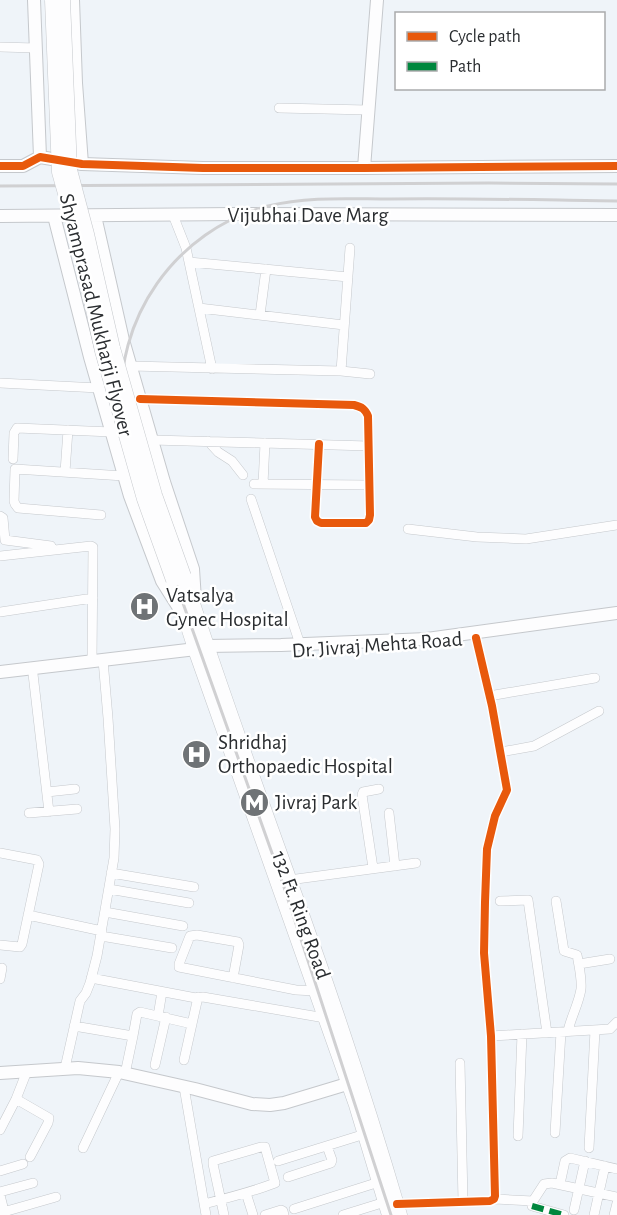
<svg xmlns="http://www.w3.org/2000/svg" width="617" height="1215" font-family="'Alegreya Sans',sans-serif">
<rect width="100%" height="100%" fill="#eff4f9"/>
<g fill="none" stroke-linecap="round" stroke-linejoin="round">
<defs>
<path id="street" d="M0 47 36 48
M279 108 368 110
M173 215 186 248 212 369
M189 262 348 277
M199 308 344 325
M260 315 266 269
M130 366 341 371 350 248
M341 371 370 374
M0 383 99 388
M140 399 354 405C362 407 365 409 368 416L370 515 369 520 366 523H321L317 521 315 517 319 444
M152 440 369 446
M208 441 218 452 232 461 243 475
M13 459 14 433 17 428 112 432
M65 472 68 430
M254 484 369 485
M263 484 265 443
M251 499 300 644
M101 515 18 508 15 504 14 501 15 469 124 476
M0 516 3 518 5 540 51 546
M408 529 477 537 526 539 617 525
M0 556 91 546 93 547 92 661
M0 612 93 598
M33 674 49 812
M489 696 595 678
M501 752 534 746 599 711
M47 792 75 789
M29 813 77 809
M389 813 395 866
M0 853 37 860 39 864 22 944 20 947 0 945
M373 868 362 795 363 792 379 789
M111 873 194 887
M289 880 416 863
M109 889 189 903
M500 901 528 900 547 1033
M556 901 564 951 577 955C579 966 582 978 581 989 579 1003 571 1017 568 1031
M105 912 183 926
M28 915 102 931
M101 936 172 948
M579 964 610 959
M91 978 196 998 203 997 325 1018
M233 978 239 945 238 942 197 935 190 936 179 964V967L296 990 315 991
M0 979 2 968
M158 1016 162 992
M192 1024 198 997
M74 1026 133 1036 125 1074
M133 1036 137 1014 140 1012 192 1024 184 1060
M491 1036 610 1029 617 1022
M460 1063 463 1202
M155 1065 166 1017
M65 1068 80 1001 86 993 90 983 97 956 114 858 115 829 108 718 103 660
M184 1087 206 1215
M16 1099 49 1118 48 1123 30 1157
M0 1130 16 1099 27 1071
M555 1133 561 1032
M518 1136 522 1034
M83 1148 119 1072
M589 1148 595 1030
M278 1161 365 1134
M0 1171 23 1164
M288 1177 331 1163 332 1160 327 1146
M560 1184 565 1161 570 1158 617 1169
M0 1192 33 1183
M246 1193 253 1215
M0 1195 5 1215
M494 1199 533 1201 544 1184 552 1183 617 1197
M204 1204C228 1198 252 1192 275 1183L265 1147H261L213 1161V1164L224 1215
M397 1204 490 1201 494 1199 495 1196 491 1036 484 953 485 902 487 849 495 816 507 790 492 706 476 638
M532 1206 564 1215
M294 1209 379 1182
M574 1210 585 1161
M0 1213 56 1197
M265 1215 281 1210 283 1211 284 1215
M343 1215 385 1202
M594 1215 605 1166
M614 1215 617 1203"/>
<path id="secondary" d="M34 0 40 157
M73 0 76 83 82 164
M0 166H23L40 157 82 164 203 168H364L617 166
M364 168 377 0
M0 216 236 214 617 215
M54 216 90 357 130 496 162 581 179 608
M95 216 123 340 164 482 193 569 195 600
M0 672 196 649 206 646 281 645 427 639 617 613
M0 1073 78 1068 119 1072 195 1089 252 1104 270 1105 284 1103 357 1081"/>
<path id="primary" d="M184 576C221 692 263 806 304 920 339 1018 371 1116 400 1215
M173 580 197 655 356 1105 389 1215"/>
</defs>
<use href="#street" stroke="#c5c8cc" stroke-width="10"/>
<use href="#secondary" stroke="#c5c8cc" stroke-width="14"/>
<use href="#primary" stroke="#c5c8cc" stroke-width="15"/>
<use href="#street" stroke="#fdfdfe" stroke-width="9"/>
<use href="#secondary" stroke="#fdfdfe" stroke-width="12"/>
<use href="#primary" stroke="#fdfdfe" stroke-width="14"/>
<path stroke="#d0d0d2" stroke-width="3" d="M0 186 489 183 617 184
M391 1215 283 884 142 488C134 464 124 439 122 414 113 319 176 230 268 206 308 196 350 199 390 199 466 198 541 200 617 201"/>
<defs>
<path id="primary-bridge" d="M52 0 59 172 77 236 102 351 144 499 173 580
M63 0 70 170 87 234 113 348 155 495 184 576"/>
</defs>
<use href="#primary-bridge" stroke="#c5c8cc" stroke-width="15" stroke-linecap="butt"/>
<use href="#primary-bridge" stroke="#fdfdfe" stroke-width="14"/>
<path stroke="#00873e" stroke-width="6" stroke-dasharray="12 6" stroke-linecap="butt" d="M532 1206 564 1215"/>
<defs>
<path id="cycleway" d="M0 166H23L40 157 82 164 203 168H364L617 166
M140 399 354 405C362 407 365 409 368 416L370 515 369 520 366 523H321L317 521 315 517 319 444
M397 1204 490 1201 494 1199 495 1196 491 1036 484 953 485 902 487 849 495 816 507 790 492 706 476 638"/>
</defs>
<use href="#cycleway" stroke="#fff" stroke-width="11"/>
<use href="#cycleway" stroke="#e8590c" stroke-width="8"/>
</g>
<defs>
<symbol id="hospital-disc" viewBox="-11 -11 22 22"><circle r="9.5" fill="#6f7376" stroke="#fff"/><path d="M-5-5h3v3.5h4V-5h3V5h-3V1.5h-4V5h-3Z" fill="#fff"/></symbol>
<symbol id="metro-disc" viewBox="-11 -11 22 22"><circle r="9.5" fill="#6f7376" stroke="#fff"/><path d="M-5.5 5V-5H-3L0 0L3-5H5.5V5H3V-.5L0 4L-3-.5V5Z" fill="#fff"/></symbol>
</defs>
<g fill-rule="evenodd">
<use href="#hospital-disc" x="128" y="590" width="33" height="33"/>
<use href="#hospital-disc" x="180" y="738" width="33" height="33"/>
<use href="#metro-disc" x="238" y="786" width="33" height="33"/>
</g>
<g text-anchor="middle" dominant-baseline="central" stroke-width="5" stroke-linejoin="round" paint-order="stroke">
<g font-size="21" fill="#2a2d30" stroke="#fff">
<text x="308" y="215">Vijubhai Dave Marg</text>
<text transform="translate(96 315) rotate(76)">Shyamprasad Mukharji Flyover</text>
<text transform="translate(377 645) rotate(-4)">Dr. Jivraj Mehta Road</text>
<text transform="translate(301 915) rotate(70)">132 Ft. Ring Road</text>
</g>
<g font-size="21" fill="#2a2d30" stroke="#fff" text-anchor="start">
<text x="166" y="595">Vatsalya<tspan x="166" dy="24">Gynec Hospital</tspan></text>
<text x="218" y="742">Shridhaj<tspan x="218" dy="24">Orthopaedic Hospital</tspan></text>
<text x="275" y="802">Jivraj Park</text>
</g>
</g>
<rect x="395" y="12" width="210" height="78" fill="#ffffff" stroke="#aaabac" stroke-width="1.5"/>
<rect x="407" y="32" width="30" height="9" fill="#e8590c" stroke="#aaabac" stroke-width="1.5"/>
<text x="449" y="42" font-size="18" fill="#2a2d30">Cycle path</text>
<rect x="407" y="62" width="30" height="9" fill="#00873e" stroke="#aaabac" stroke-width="1.5"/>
<text x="449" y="72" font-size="18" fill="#2a2d30">Path</text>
</svg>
